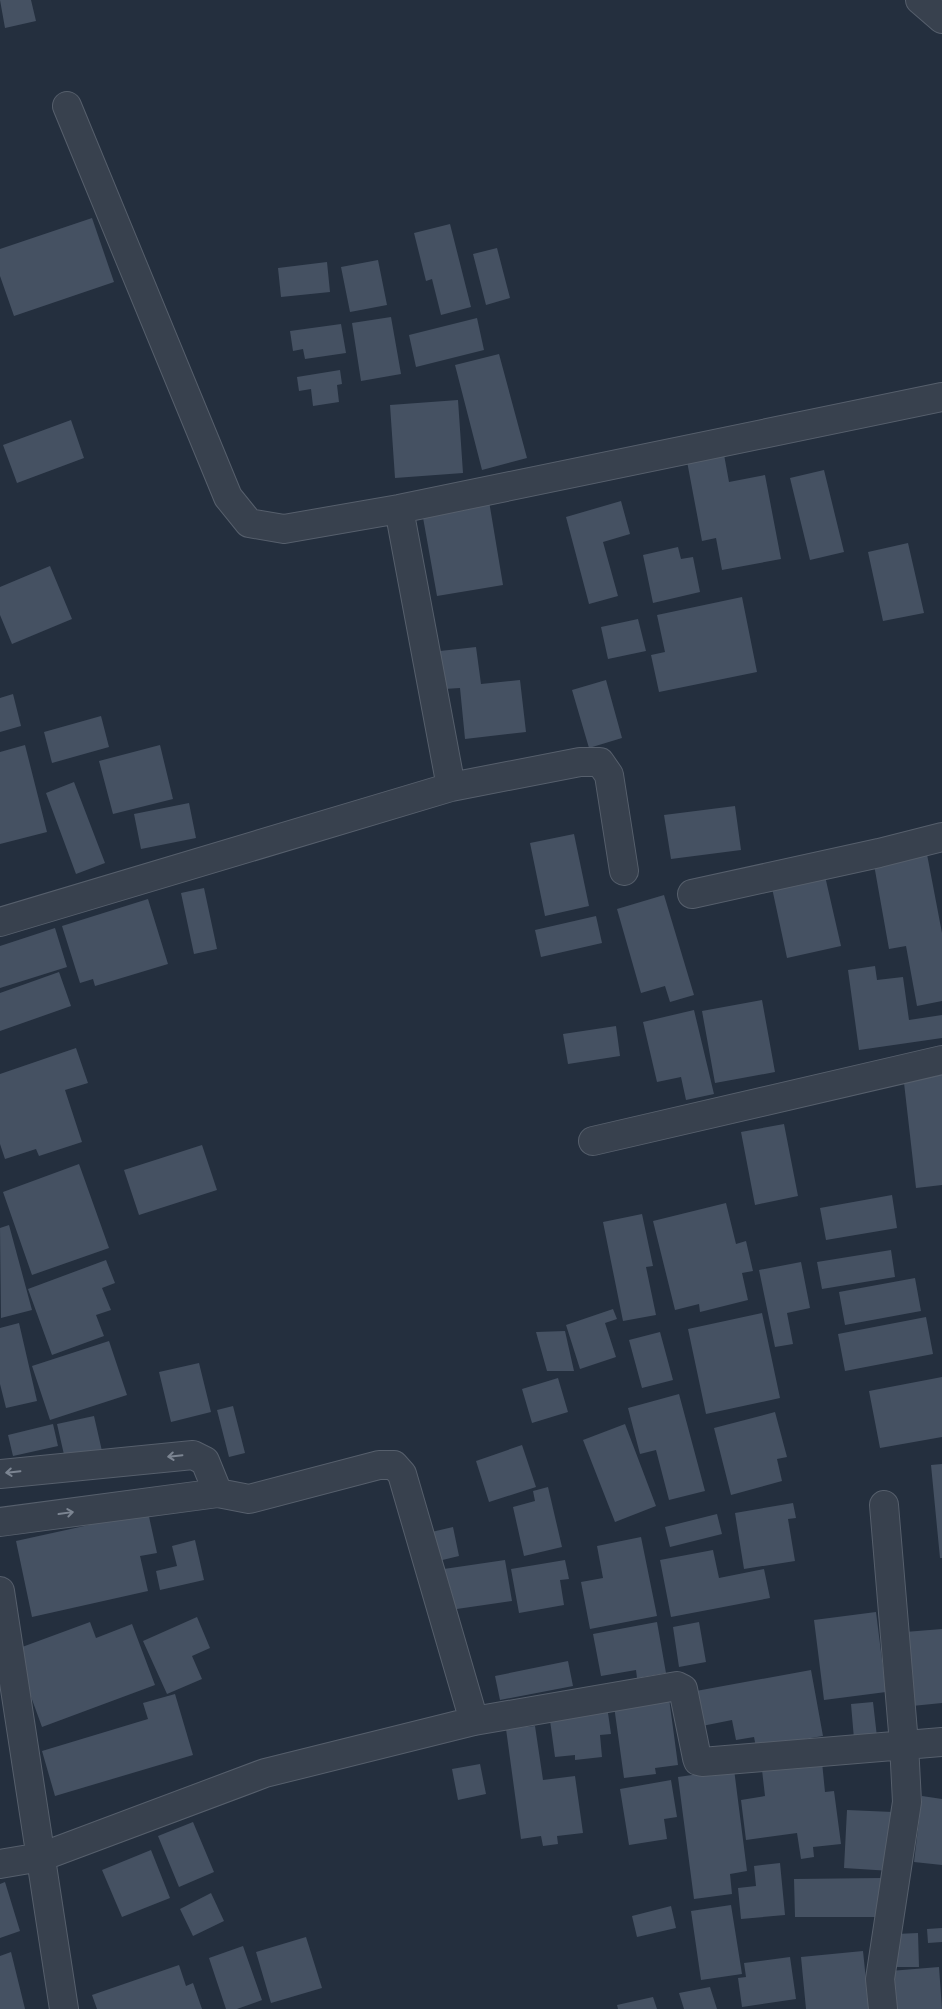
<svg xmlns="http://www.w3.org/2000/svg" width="942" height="2009" font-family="'Roboto Condensed',sans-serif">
<rect width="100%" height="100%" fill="#242f3e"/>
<path fill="#455162" d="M0 0H31L36 21 5 28Z
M92 218 114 282 14 316 0 276V249Z
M450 224 471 307 441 315 432 279 426 281 414 233Z
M497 248 510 298 486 305 473 254Z
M378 260 387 305 350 312 341 267Z
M327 262 330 292 281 297 278 268Z
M391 317 401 374 361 381 352 323Z
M477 318 484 350 416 367 409 335Z
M341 324 346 353 305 359 303 349 293 351 290 331Z
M499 354 527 458 482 470 455 365Z
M340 370 342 384 337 385 339 402 313 406 311 389 299 391 297 377Z
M458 400 463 473 395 478 390 405Z
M71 420 84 458 17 483 3 445Z
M723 449 729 482 765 475 781 559 722 570 716 538 702 541 686 456Z
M824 470 844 552 810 560 790 478Z
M489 501 503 585 437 596 422 512Z
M621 501 630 534 603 542 618 596 589 604 566 517Z
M908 543 924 613 883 621 868 552Z
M678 547 681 559 693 557 700 592 653 603 643 555Z
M50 566 72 619 12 644 0 615V587Z
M742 597 757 672 659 692 651 655 665 652 657 615Z
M638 619 646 651 608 659 601 627Z
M476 647 481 684 520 680 526 732 465 739 460 688 444 689 440 651Z
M606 680 622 738 589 748 572 690Z
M13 694 21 726 0 732V698Z
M101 716 109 747 52 763 44 732Z
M25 745 47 832 0 844V752Z
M160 745 173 799 113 814 99 761Z
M74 782 105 863 76 874 46 793Z
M189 803 196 838 141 849 134 814Z
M735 806 741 850 671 859 664 815Z
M574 834 589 906 545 916 530 843Z
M926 849 942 933V1001L917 1006 906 946 889 949 873 859Z
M825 876 841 946 787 958 772 888Z
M204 888 217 949 194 954 181 893Z
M664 895 694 995 670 1002 665 986 641 993 617 909Z
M148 899 168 964 95 986 93 979 80 983 62 926Z
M596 916 602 943 541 957 535 930Z
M55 928 67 967 0 988V946Z
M875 966 877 980 903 977 909 1020 942 1015V1038L859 1050 848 970Z
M59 972 71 1006 0 1031V993Z
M762 1000 775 1072 715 1083 702 1011Z
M694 1010 714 1094 686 1100 681 1077 657 1082 643 1022Z
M616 1026 620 1056 568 1064 563 1034Z
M76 1048 88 1083 65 1090 82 1142 39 1156 36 1149 5 1159 0 1144V1074Z
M942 1069V1185L916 1188 903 1074Z
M784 1124 798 1196 755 1205 741 1132Z
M202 1145 217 1190 139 1215 124 1170Z
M79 1164 109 1248 32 1275 3 1192Z
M892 1195 897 1228 826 1240 820 1208Z
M726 1203 736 1244 746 1241 753 1271 742 1273 748 1300 700 1312 699 1304 675 1310 653 1221Z
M642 1214 653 1266 646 1267 656 1315 623 1321 603 1222Z
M9 1225 32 1310 1 1318 0 1228Z
M891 1250 895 1277 822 1289 817 1262Z
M106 1260 115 1283 102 1288 111 1310 96 1315 104 1336 52 1355 28 1289Z
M801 1262 810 1308 787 1313 793 1344 775 1347 759 1270Z
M915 1278 921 1311 845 1325 839 1292Z
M613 1309 617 1319 605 1323 616 1357 580 1369 566 1325Z
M762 1313 780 1398 706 1414 688 1329Z
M926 1317 933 1354 845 1371 838 1334Z
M19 1323 37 1401 6 1408 0 1384V1328Z
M565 1331 574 1371H547L536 1332Z
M660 1332 673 1380 642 1388 629 1340Z
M109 1341 127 1395 50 1420 32 1366Z
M199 1363 211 1412 171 1422 159 1372Z
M942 1377V1437L880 1448 869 1391Z
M558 1378 568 1412 532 1423 522 1389Z
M679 1394 705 1491 669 1500 656 1450 640 1454 628 1408Z
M233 1406 245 1453 229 1457 217 1410Z
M775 1412 787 1457 777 1459 782 1481 731 1495 714 1428Z
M94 1416 102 1451 65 1459 57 1424Z
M53 1424 58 1446 13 1456 8 1435Z
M625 1424 656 1506 615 1522 583 1440Z
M522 1445 536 1487 489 1502 476 1461Z
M942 1464V1558H940L931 1465Z
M548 1487 562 1547 524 1556 513 1507 535 1501 533 1491Z
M793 1503 796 1518 788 1519 795 1561 744 1569 735 1513Z
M148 1512 157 1553 140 1556 148 1591 32 1617 16 1541Z
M717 1514 722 1534 670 1547 665 1527Z
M453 1527 459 1556 430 1563 423 1534Z
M641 1537 657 1616 590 1629 581 1582 603 1578 597 1546Z
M195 1540 204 1580 160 1590 156 1571 177 1566 172 1546Z
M713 1550 719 1578 764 1569 770 1598 671 1617 660 1560Z
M505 1560 512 1601 443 1611 437 1570Z
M565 1560 569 1579 560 1580 564 1605 519 1613 511 1569Z
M876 1612 886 1692 824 1700 814 1620Z
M197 1617 210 1648 192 1656 202 1679 167 1694 143 1641Z
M90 1622 96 1638 132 1624 155 1685 42 1727 14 1650Z
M657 1622 666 1673 637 1678 636 1670 601 1676 593 1634Z
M699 1622 706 1662 679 1667 673 1627Z
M942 1629V1703L912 1706 905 1632Z
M568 1661 573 1686 500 1700 495 1676Z
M811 1670 823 1736 756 1747 754 1737 736 1740 732 1720 702 1726 696 1691Z
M175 1694 193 1755 55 1796 42 1751 148 1719 143 1703Z
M669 1698 678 1765 655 1768 656 1774 624 1778 614 1706Z
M873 1702 877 1737 854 1739 851 1704Z
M607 1706 611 1734 600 1735 602 1757 575 1760V1755L555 1757 549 1713Z
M535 1726 543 1780 575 1776 583 1833 557 1836 558 1844 543 1846 541 1836 521 1839 506 1729Z
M822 1762 825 1792 834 1791 841 1844 813 1847 814 1857 801 1859 797 1833 746 1840 741 1800 765 1796 762 1770Z
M480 1764 486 1794 458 1800 452 1769Z
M734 1769 747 1871 730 1874 732 1894 694 1899 678 1777Z
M671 1780 677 1817 664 1819 667 1839 629 1845 620 1789Z
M922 1796 942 1799V1865L914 1862Z
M847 1810 893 1812 891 1871 844 1868Z
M193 1822 214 1872 179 1887 158 1836Z
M151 1850 170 1898 122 1917 102 1870Z
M780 1863 785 1915 741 1919 738 1888 756 1886 754 1866Z
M882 1878V1917H795L794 1879Z
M5 1882 20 1931 0 1938V1884Z
M211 1893 224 1921 193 1936 180 1909Z
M731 1905 742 1974 701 1980 691 1911Z
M671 1906 676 1928 637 1937 632 1916Z
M942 1928V1942L928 1943 927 1929Z
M918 1933 919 1967H897L896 1934Z
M306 1937 322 1988 271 2003 256 1952Z
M243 1946 262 2000 237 2009H226L209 1958Z
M863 1951 869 2009H806L801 1957Z
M11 1952 25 2009H0V1956Z
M790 1957 796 1999 742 2007 738 1978 746 1977 744 1963Z
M179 1965 186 1986 193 1983 202 2009H97L92 1995Z
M939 1967 942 2009H893L890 1971Z
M710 1987 717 2009H684L679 1993Z
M653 1997 657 2009H618L617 2005Z"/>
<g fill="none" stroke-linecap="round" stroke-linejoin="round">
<defs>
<path id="minor" d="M920 0 942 19
M67 106 228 497 249 523 284 529 399 509 942 397
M399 509 451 787
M692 894 879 853 942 837
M0 922 451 787 580 762H600L609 775 624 871
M593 1141 942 1060
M0 1474 193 1455 205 1461 218 1493
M0 1522 218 1493 249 1499 379 1465H394L402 1474 474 1721
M0 1591 64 2009
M0 1864 41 1857 265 1773 474 1721 677 1686 683 1689 697 1758 698 1761 702 1762 942 1742
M883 2009 880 1979 907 1802 904 1744 884 1505"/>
</defs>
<use href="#minor" stroke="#565f6c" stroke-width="30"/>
<use href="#minor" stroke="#38414e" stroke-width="28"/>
</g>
<defs><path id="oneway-shaft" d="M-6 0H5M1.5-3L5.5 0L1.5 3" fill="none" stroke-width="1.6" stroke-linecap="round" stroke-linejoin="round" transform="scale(1.25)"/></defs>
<g stroke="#7c8592">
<use href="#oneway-shaft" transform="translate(175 1456) rotate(174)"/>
<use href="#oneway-shaft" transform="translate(13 1472) rotate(174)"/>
<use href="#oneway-shaft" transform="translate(66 1513) rotate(-8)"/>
</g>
</svg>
